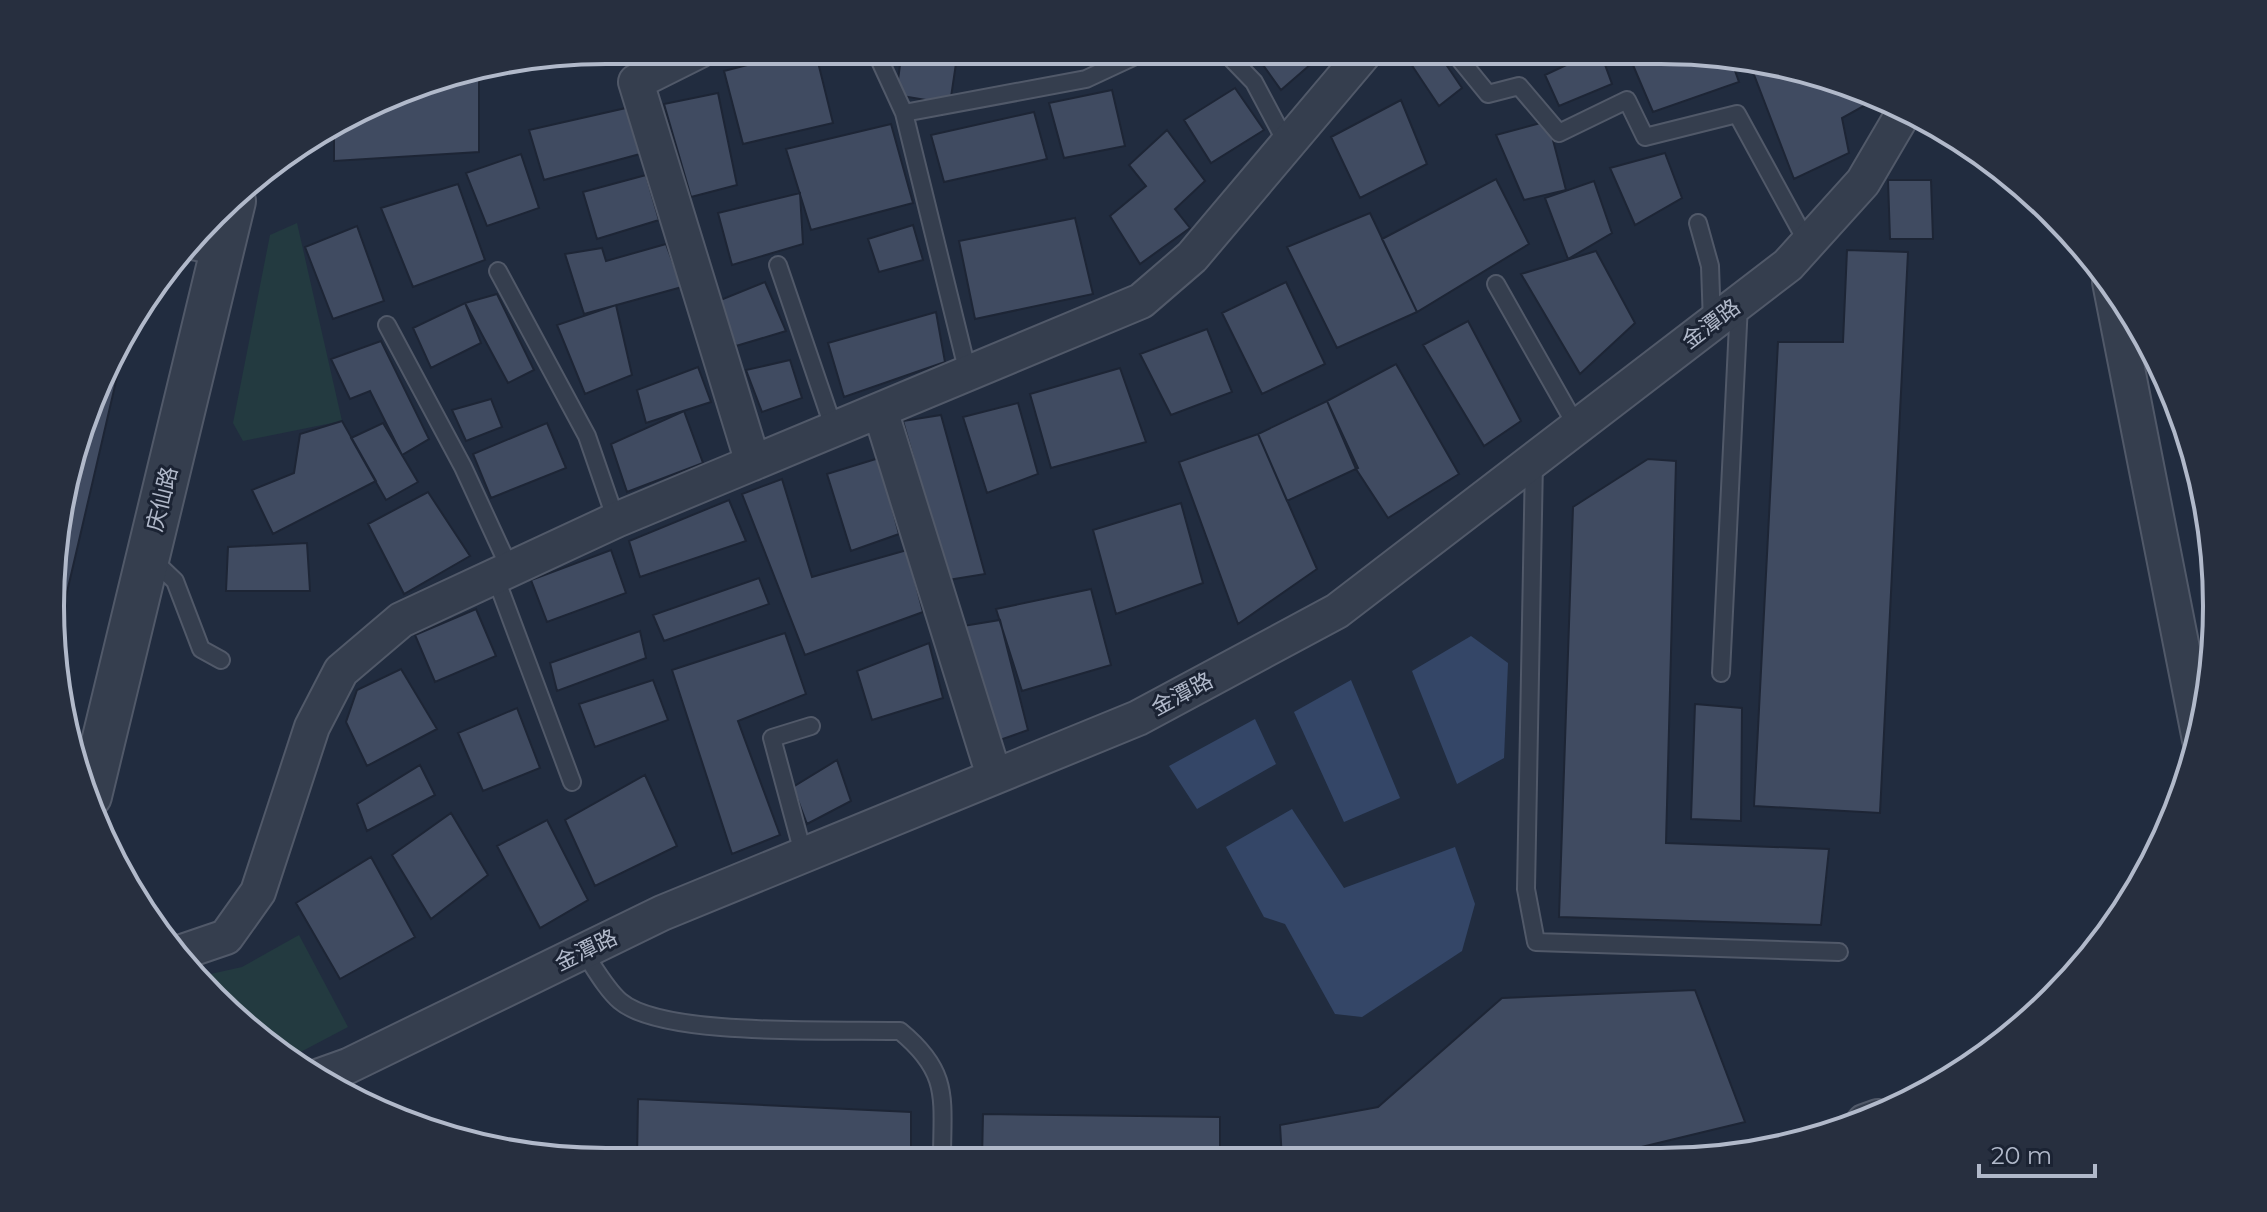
<svg xmlns="http://www.w3.org/2000/svg" width="2267" height="1212" font-family="Montserrat,'Noto Sans SC',sans-serif">
<rect width="100%" height="100%" fill="#212c3f"/>
<path fill="#233a40" d="M297 223 342 421 243 441 233 423 270 235Z
M299 935 348 1027 293 1056 213 999 197 977 242 967Z"/>
<path fill="#344667" d="M1471 636 1508 663 1504 758 1457 784 1412 671Z
M1351 680 1400 798 1344 822 1294 712Z
M1255 719 1276 764 1197 809 1169 766Z
M1292 809 1344 888 1455 847 1475 904 1462 951 1362 1017 1335 1014 1285 924 1264 917 1226 847Z"/>
<path fill="#404b61" stroke="#1d2535" stroke-width="2" d="M621 50H663L624 62Z
M806 50H815L833 123 743 144 724 71Z
M902 50H958L950 104 896 95Z
M969 50H1032V62L969 60Z
M1253 51H1326L1281 90Z
M1429 51H1437L1462 88 1439 106 1409 61Z
M1596 51H1600L1612 84 1559 106 1545 75Z
M1627 51H1697L1730 57 1739 82 1653 112Z
M1748 59 1804 69 1868 93 1871 102 1842 118 1849 153 1794 179Z
M479 77V152L334 161V130L426 80Z
M1235 88 1264 130 1211 163 1184 120Z
M1112 90 1125 146 1064 158 1049 103Z
M718 93 737 185 691 197 664 104Z
M1401 100 1427 164 1360 198 1331 137Z
M626 108 640 154 544 180 529 130Z
M1034 112 1047 159 944 182 931 135Z
M1548 121 1566 190 1524 200 1496 135Z
M891 124 913 203 811 230 786 149Z
M1167 130 1205 181 1175 209 1190 228 1140 264 1110 216 1146 186 1129 165Z
M1665 153 1682 198 1635 225 1610 168Z
M521 154 539 208 487 226 466 173Z
M646 175 659 220 597 239 583 192Z
M1496 179 1529 244 1417 312 1382 239Z
M1888 180H1931L1933 239H1890Z
M1594 181 1612 233 1568 259 1545 198Z
M458 184 485 260 413 287 381 208Z
M800 193 803 244 732 265 718 213Z
M1370 213 1417 312 1337 348 1287 247Z
M1075 218 1093 294 975 319 959 241Z
M913 225 923 260 879 272 868 239Z
M357 226 384 301 333 319 305 247Z
M666 244 682 287 584 314 565 254 602 248 606 261Z
M1847 250 1908 252 1880 813 1754 806 1778 342H1843Z
M1596 251 1635 323 1580 374 1521 274Z
M765 282 786 331 736 346 718 301Z
M1286 282 1325 364 1262 394 1222 313Z
M497 294 534 370 508 383 465 303Z
M465 303 481 343 431 368 413 328Z
M616 305 632 375 585 394 557 325Z
M936 312 945 362 844 397 828 343Z
M1468 321 1521 421 1484 446 1423 345Z
M1207 329 1232 392 1171 415 1140 354Z
M127 334 54 648 51 569 69 463Z
M381 341 429 439 402 455 370 391 350 399 331 359Z
M790 360 802 398 762 412 746 370Z
M1396 364 1459 474 1388 518 1356 469 1327 401Z
M698 367 711 402 646 423 637 390Z
M1120 368 1146 442 1051 468 1030 394Z
M491 399 502 427 466 441 452 410Z
M1327 401 1358 468 1287 501 1258 434Z
M1018 403 1038 474 987 493 963 417Z
M684 411 703 463 627 492 611 444Z
M941 415 985 574 948 580 903 421Z
M342 421 376 481 273 534 252 490 294 473 300 434Z
M383 423 418 482 386 500 351 438Z
M547 423 566 468 491 498 473 454Z
M1258 434 1317 569 1238 624 1179 462Z
M879 458 899 534 851 551 827 474Z
M1648 459 1676 461 1666 843 1829 849 1821 925 1559 917 1573 507Z
M782 479 812 577 907 550 923 612 805 655 742 494Z
M428 492 470 556 404 594 368 524Z
M729 500 746 541 640 577 629 541Z
M1181 503 1203 583 1116 614 1093 530Z
M307 543 310 591H226L228 547Z
M611 550 626 593 547 622 531 580Z
M759 578 769 604 664 641 653 615Z
M1091 589 1111 665 1022 691 996 609Z
M476 609 496 656 435 682 415 635Z
M1000 620 1028 730 1000 740 963 626Z
M640 631 646 658 557 691 550 663Z
M785 633 806 694 738 721 780 835 732 854 672 670Z
M929 643 943 698 872 720 857 671Z
M401 669 437 729 367 766 346 722 357 690Z
M653 680 668 720 595 747 579 704Z
M1695 704 1742 708 1741 821 1691 819Z
M517 708 540 768 483 791 458 733Z
M837 760 851 801 807 824 793 787Z
M420 765 435 795 367 831 357 804Z
M645 775 677 846 595 886 565 820Z
M451 813 488 875 431 919 392 855Z
M547 820 588 900 540 928 497 846Z
M371 857 415 937 340 979 296 903Z
M1695 990 1745 1122 1596 1158 1282 1159 1280 1125 1378 1107 1502 998Z
M638 1099 911 1112V1160L637 1161Z
M983 1114 1220 1117V1159L982 1160Z"/>
<g fill="none" stroke-linecap="round" stroke-linejoin="round">
<defs>
<path id="service" d="M875 50 904 113
M1224 51 1254 82 1287 144
M1453 51 1488 94 1519 86 1559 133 1627 100 1645 137 1737 114 1808 244
M1698 223 1710 266 1712 323
M187 250 219 257
M778 265 834 429
M498 271 587 436 616 520
M1496 284 1577 427
M387 325 463 467 510 569
M968 373 904 113 1086 79 1146 51
M1534 461 1526 889 1536 942 1839 952
M152 559 175 581 201 649 221 660
M495 576 572 782
M1721 673 1739 304
M803 853 772 738 811 726
M583 951C594 967 606 989 620 1001 663 1038 839 1029 900 1031 951 1073 942 1099 942 1160"/>
<path id="minor" d="M700 50 636 82 753 463
M2110 282 2200 740
M880 410 994 776
M179 953 226 937 258 892 312 727 341 671 401 620 616 520 1141 301 1192 257 1366 51
M320 1076 348 1066 662 913 1138 718 1337 611 1788 265 1863 182 1907 107
M1864 1122 1878 1117"/>
<path id="tertiary" d="M90 796 234 201"/>
</defs>
<use href="#service" stroke="#515969" stroke-width="20"/>
<use href="#minor" stroke="#515969" stroke-width="38"/>
<use href="#tertiary" stroke="#515969" stroke-width="46"/>
<use href="#service" stroke="#353e4e" stroke-width="16"/>
<use href="#minor" stroke="#353e4e" stroke-width="34"/>
<use href="#tertiary" stroke="#353e4e" stroke-width="42"/>
</g>
<g text-anchor="middle" dominant-baseline="central" stroke-width="6" stroke-linejoin="round" paint-order="stroke">
<g font-size="22" fill="#b1b9ca" stroke="#1b2333">
<text transform="translate(1711 324) rotate(-37)">金潭路</text>
<text transform="translate(162 499) rotate(-76)">庆仙路</text>
<text transform="translate(1182 694) rotate(-28)">金潭路</text>
<text transform="translate(586 950) rotate(-26)">金潭路</text>
</g>
</g>
<path d="M0 0H2267V1212H0ZM606 64H1661A542 542 0 0 1 2203 606V606A542 542 0 0 1 1661 1148H606A542 542 0 0 1 64 606V606A542 542 0 0 1 606 64Z" fill="#272f3f" fill-rule="evenodd"/>
<path fill="none" stroke="#b1b9ca" stroke-width="4" d="M606 64H1661A542 542 0 0 1 2203 606V606A542 542 0 0 1 1661 1148H606A542 542 0 0 1 64 606V606A542 542 0 0 1 606 64Z"/>
<path d="M1979 1164v12h116v-12" fill="none" stroke="#b1b9ca" stroke-width="4"/>
<text x="1991" y="1164" font-size="24" fill="#b1b9ca" stroke="#1b2333" stroke-width="6" paint-order="stroke">20 m</text>
</svg>
